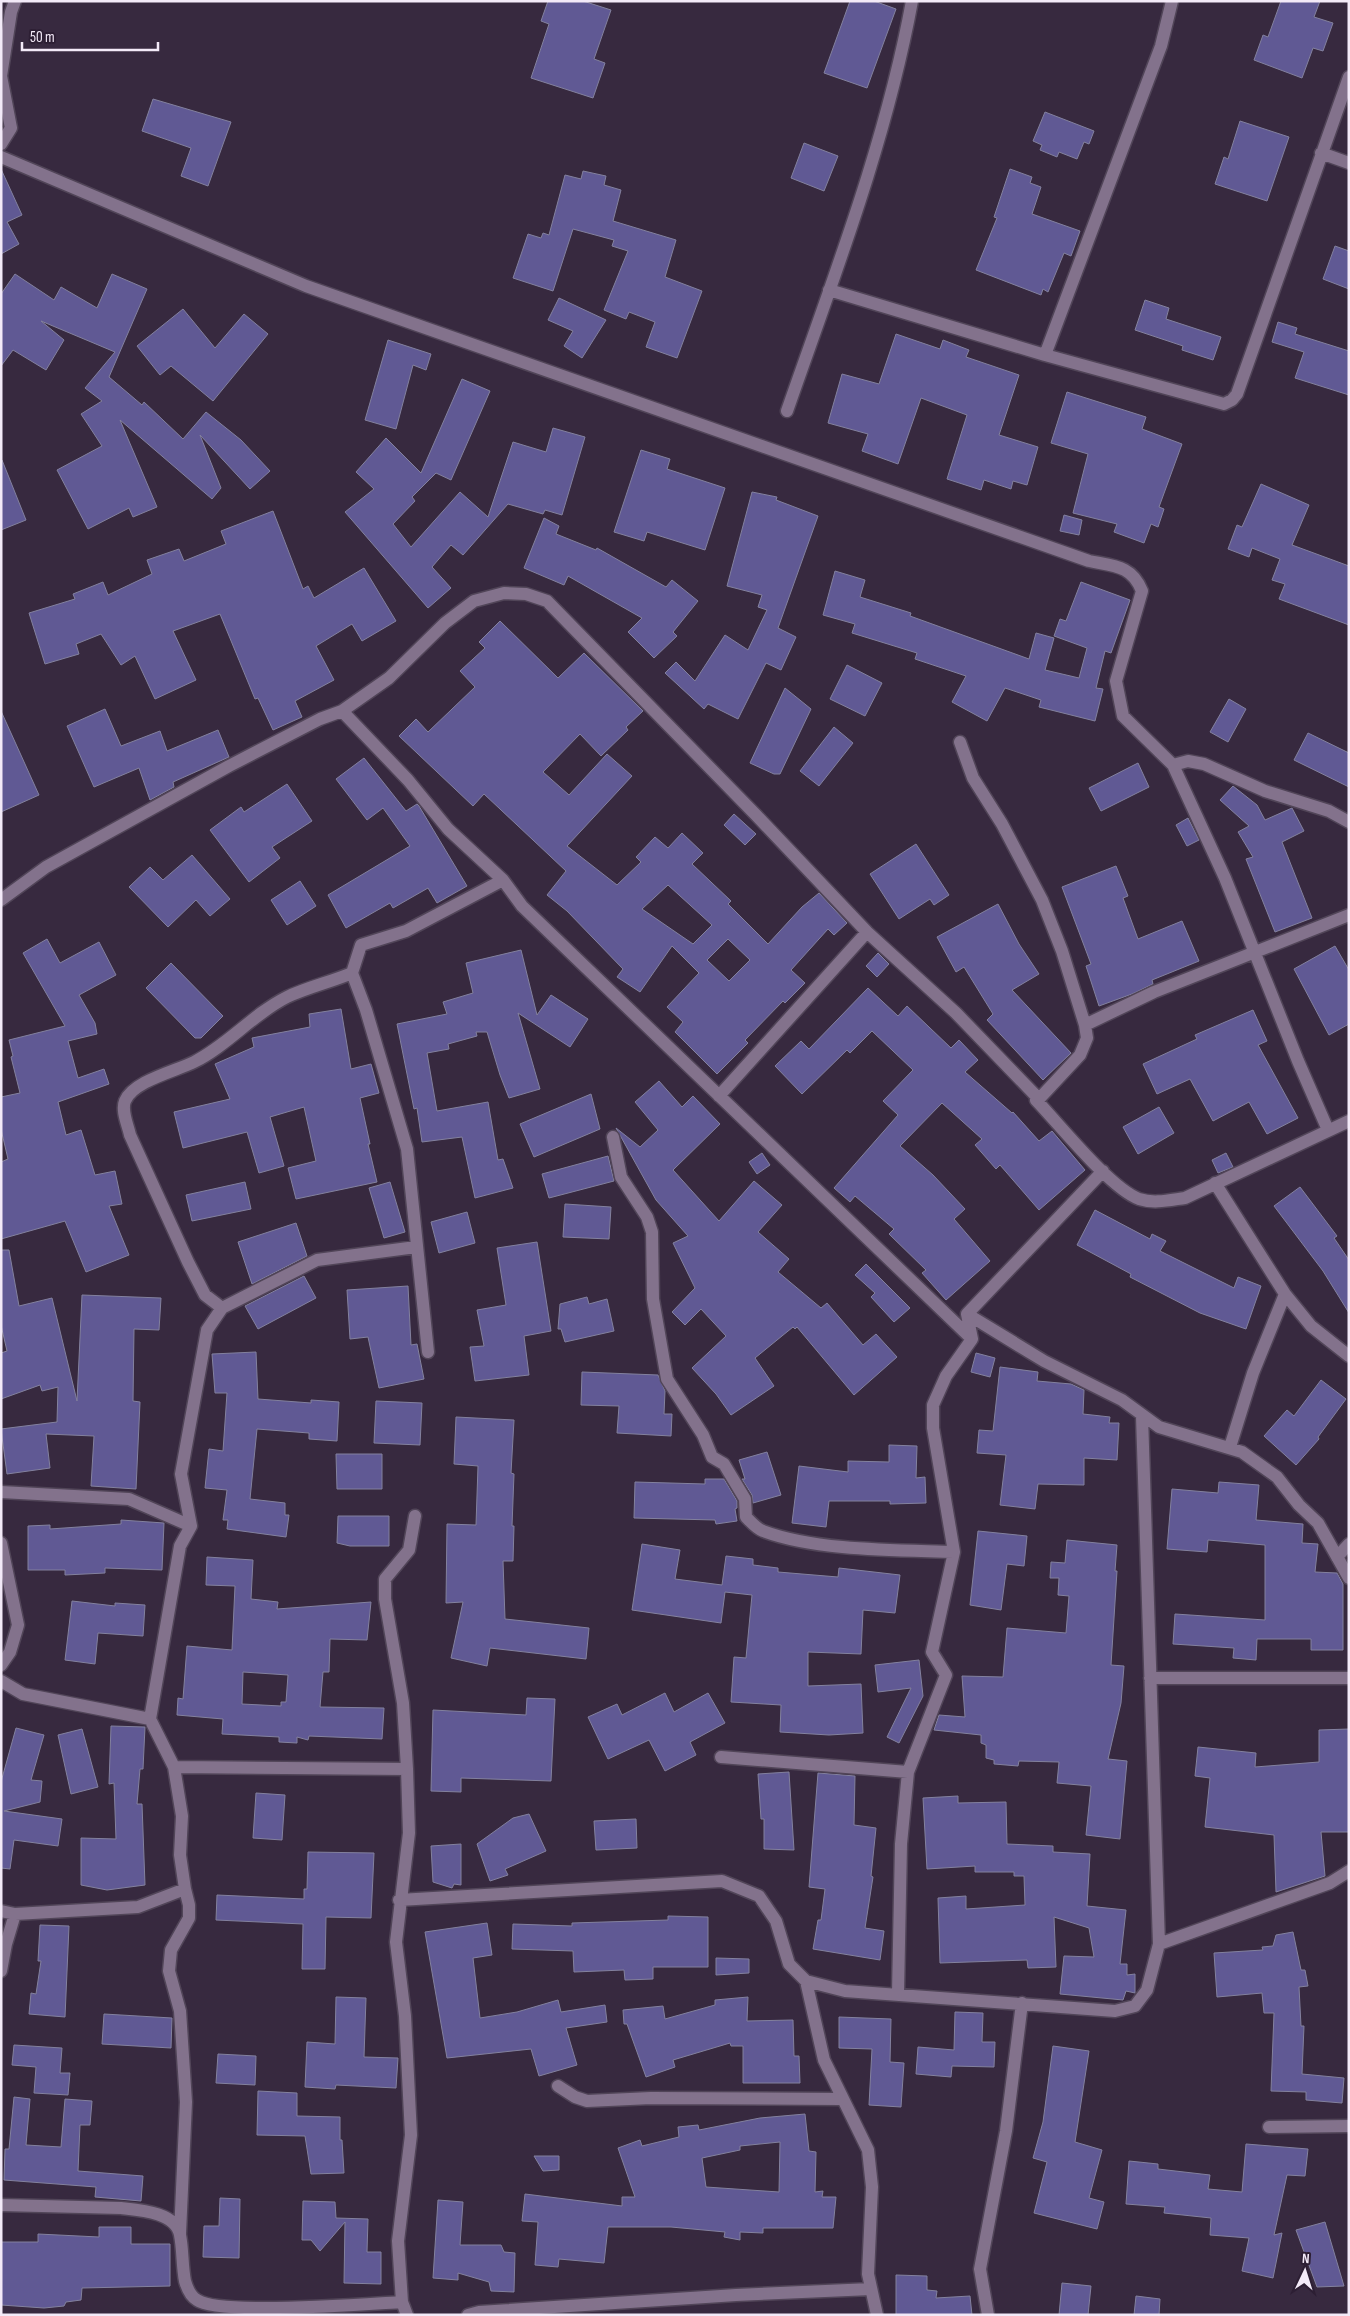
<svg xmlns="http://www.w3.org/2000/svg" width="1350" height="2316" font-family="'Sofia Sans Condensed',sans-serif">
<rect width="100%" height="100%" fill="#37293f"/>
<path fill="#605994" stroke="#83819e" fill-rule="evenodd" d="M548 1H583L611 10 594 59 605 63 593 98 531 78 549 24 541 21Z
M850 1H874L896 9 867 88 824 73Z
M1281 1H1320L1314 17 1333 23 1323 51 1313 48 1302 78 1254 60 1263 35 1268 37Z
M153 99 231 122 208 186 181 176 191 148 142 131Z
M1045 112 1094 131 1089 144 1084 142 1077 159 1059 152 1057 157 1040 150 1042 145 1033 141Z
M1240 121 1289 137 1267 201 1215 184 1224 157 1228 159Z
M804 143 838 156 824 191 791 178Z
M1 169 22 215 7 222 19 244 1 254Z
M1010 169 1032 177 1030 183 1041 187 1032 214 1080 231 1071 256 1064 253 1048 292 1043 289 1041 295 976 270 997 218 994 217Z
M583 171 606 176 604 185 621 190 613 221 676 240 665 277 702 291 677 358 646 347 655 322 629 312 626 319 604 310 628 251 612 246 614 240 573 229 553 291 513 278 528 234 541 238 543 233 549 235 565 175 581 179Z
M1335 246 1349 251V289L1323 279Z
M15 274 54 300 61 287 97 308 112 274 147 289 109 377 142 405 144 402 183 439 206 412 241 440 270 471 250 489 200 435 221 488 212 499 120 420 157 507 133 517 129 508 88 529 57 470 102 446 81 414 102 401 85 388 115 352 41 321 64 340 46 370 13 350 1 366V294Z
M559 298 606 320 582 358 564 346 573 331 548 320Z
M1145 300 1169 308 1166 319 1221 337 1213 360 1182 350 1183 346 1135 330Z
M183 309 215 348 244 314 268 334 213 401 171 366 160 375 137 346Z
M1278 322 1297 328 1295 334 1349 351V395L1295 378 1304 352 1272 342Z
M896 334 940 349 943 340 969 350 966 357 1019 375 999 435 1038 447 1027 485 1013 481 1011 489 984 480 981 490 947 479 967 415 921 398 898 464 862 451 868 434 828 423 842 374 879 384Z
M388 340 431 354 426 370 413 365 396 429 365 420Z
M462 379 490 391 451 480 436 473 412 497 415 501 393 524 411 547 460 492 488 517 513 442 546 452 553 428 585 437 562 515 545 510 543 514 508 504 463 555 451 545 432 567 451 588 428 608 345 512 374 489 356 472 386 438 421 473Z
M1067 392 1146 417 1142 429 1182 444 1159 507 1164 509 1158 527 1151 524 1144 543 1114 532 1117 524 1073 513 1088 454 1051 443Z
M641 450 670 459 667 469 725 488 705 550 647 532 644 541 614 532Z
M2 460 26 520 1 530V461Z
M1261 484 1309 505 1292 545 1349 566V625L1279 599 1285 584 1272 580 1280 559 1252 548 1249 557 1228 549 1237 525 1242 527Z
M752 492 777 497 776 500 818 516 778 628 796 637 781 670 766 663 738 719 708 704 704 709 665 673 676 662 695 681 725 635 748 650 767 610 758 607 762 595 727 586Z
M273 511 303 589 308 586 314 598 364 568 396 621 362 641 352 624 316 646 334 680 295 701 302 717 273 730 258 698 255 699 220 614 173 631 196 680 155 699 135 656 121 665 101 634 76 644 79 654 45 664 29 613 75 599 73 594 103 582 108 595 152 574 147 560 179 549 184 561 226 544 221 531Z
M1064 515 1082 520 1079 535 1060 531Z
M544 518 559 526 556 534 596 550 597 548 666 587 672 580 698 601 673 632 677 636 654 658 628 632 642 618 568 576 564 585 524 568Z
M835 571 865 580 860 597 911 613 910 616 1029 659 1036 633 1054 638 1045 670 1079 678 1087 648 1054 636 1060 619 1066 621 1081 582 1130 600 1111 653 1105 651 1096 688 1103 689 1095 721 1039 707 1041 700 1005 688 987 721 952 702 966 676 915 659 917 653 852 633 855 624 823 615Z
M500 621 558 678 584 653 643 711 626 727 628 730 601 756 580 734 543 772 569 795 607 754 632 776 567 846 617 885 641 862 636 857 655 837 668 848 682 833 703 853 692 864 731 901 728 904 768 944 802 907 819 893 847 923 834 935 828 929 791 970 805 983 785 1003 783 1001 745 1040 748 1043 717 1074 675 1032 683 1022 667 1007 699 973 672 946 640 992 617 977 623 969 567 911 547 895 566 871 484 794 473 806 399 736 416 719 428 732 475 687 460 671 485 648 479 642ZM668 885 712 925 693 944 642 909ZM728 939 750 960 729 981 707 960Z
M847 665 882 683 865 716 830 699Z
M785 688 811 709 780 774H774L750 763Z
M1229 699 1246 709 1228 742 1210 732Z
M105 709 121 746 160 731 167 751 218 730 229 757 173 782 174 787 150 800 139 768 94 787 67 726Z
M1 711 39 795 1 812Z
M834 727 853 743 819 786 800 771Z
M1308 733 1349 753V787L1294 760Z
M364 758 406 811 417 804 419 806 467 886 437 903 428 888 393 908 390 903 346 928 328 895 410 846 383 808 367 820 336 779Z
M1138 763 1149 787 1101 811 1089 788Z
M287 784 312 821 272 847 280 858 249 882 210 830 241 807 244 812Z
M1233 786 1257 805 1265 820 1292 808 1304 831 1282 842 1312 918 1275 932 1246 859 1253 857 1238 832 1249 826 1220 800Z
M734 814 756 834 745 845 724 825Z
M1188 818 1199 840 1187 846 1176 825Z
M916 844 949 895 934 905 930 899 899 919 870 874Z
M192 855 230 899 210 916 196 900 168 927 129 887 150 867 163 880Z
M1116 866 1128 896 1123 898 1138 939 1182 921 1199 961 1152 980 1153 984 1132 994 1099 1006 1086 966 1091 964 1062 887Z
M300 881 316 906 287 925 271 900Z
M998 904 1019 944 1039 974 1012 990 1071 1053 1043 1080 987 1020 993 1014 964 967 956 972 937 937Z
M47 939 60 963 99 942 116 975 79 995 95 1023 97 1034 68 1041 78 1078 104 1069 109 1084 58 1102 66 1135 81 1130 95 1175 115 1171 122 1204 109 1206 129 1255 86 1272 65 1221 1 1239V1162L8 1159 1 1129V1097L20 1093 11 1057 13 1056 9 1040 65 1026 23 953Z
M1335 946 1349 970V1024L1329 1035 1294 969Z
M521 950 537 1015 551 995 588 1019 570 1047 518 1013 540 1089 509 1098 500 1075 487 1032H476L477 1036 448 1044 449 1049 427 1053 437 1111 488 1102 498 1160 503 1159 513 1188 475 1198 462 1137 422 1142 417 1108 414 1109 397 1024 447 1014 443 1002 473 993 466 963Z
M878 953 889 964 877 977 866 966Z
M171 963 223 1016 201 1038H195L146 988Z
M868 988 898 1016 907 1006 951 1048 959 1040 978 1060 965 1072 1012 1113 1013 1112 1039 1141 1052 1131 1085 1170 1039 1210 1000 1165 996 1169 975 1145 982 1139 942 1103 900 1146 933 1175 965 1209 954 1219 990 1261 946 1300 922 1273 926 1270 889 1234 894 1229 855 1196 850 1202 834 1188 898 1115 883 1101 913 1070 872 1031 850 1053 847 1050 802 1094 775 1066 801 1041 809 1049Z
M341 1009 351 1069 371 1064 379 1093 360 1098 370 1144H368L377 1182 296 1199 288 1168 316 1161 304 1107 270 1117 284 1166 259 1173 247 1132 183 1148 174 1112 230 1099 215 1064 254 1047 252 1038 310 1027 309 1014Z
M1253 1010 1267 1041 1258 1045 1298 1118 1267 1134 1249 1102 1213 1121 1190 1079 1157 1094 1143 1064 1197 1039 1195 1035Z
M659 1081 682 1107 693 1096 720 1124 673 1170 719 1221 754 1181 782 1205 758 1232 789 1259 778 1272 821 1308 827 1303 863 1345 876 1334 897 1357 854 1395 797 1327 795 1329 793 1327 755 1358 774 1386 731 1415 716 1394 692 1368 726 1336 701 1309 685 1325 672 1312 695 1288 673 1243 688 1236 656 1200 616 1128 640 1147 658 1130 635 1102Z
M591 1094 600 1129 534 1157 520 1124Z
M1159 1107 1174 1133 1138 1154 1123 1127Z
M762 1153 770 1165 757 1174 749 1162Z
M1226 1153 1233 1167 1218 1173 1212 1160Z
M608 1156 614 1181 549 1198 542 1174Z
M245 1182 251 1209 192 1221 186 1195Z
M390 1182 405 1232 384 1238 369 1188Z
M1300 1187 1337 1236 1334 1238 1349 1260V1313L1323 1271 1274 1206Z
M565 1204 611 1207 609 1239 563 1237Z
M1095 1210 1150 1239 1152 1234 1166 1241 1160 1251 1234 1288 1238 1277 1261 1286 1246 1329 1200 1313 1130 1277 1131 1274 1077 1245Z
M467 1212 475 1243 439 1253 431 1222Z
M296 1223 307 1256 252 1284 238 1242Z
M537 1242 551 1331 524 1336 529 1375 475 1381 470 1347 484 1346 477 1310 506 1305 497 1248Z
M1 1250H9L19 1306 52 1298 77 1401 82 1295 161 1298 159 1330 134 1329 133 1401 140 1402 136 1489 91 1486 94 1436 46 1434 50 1468 7 1474 1 1429 57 1422 58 1387 42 1391 40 1385 1 1399V1353L7 1351 1 1325Z
M866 1264 910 1308 894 1322 871 1297 875 1293 855 1275Z
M304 1276 316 1298 258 1329 245 1306Z
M408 1286 411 1345 417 1344 424 1379 379 1388 368 1337 350 1339 347 1290Z
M587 1297 589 1304 607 1299 614 1331 565 1342 561 1329H558L560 1304Z
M256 1352 258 1399 311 1403V1400L339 1402 337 1441 309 1439V1433L257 1429 250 1499 285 1503V1515H289L286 1537 227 1529 228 1520H223L227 1490 205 1488 209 1449 223 1451 227 1393H215L212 1354Z
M976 1353 995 1358 990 1377 971 1372Z
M1000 1367 1038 1372 1037 1381 1071 1384 1084 1390 1083 1414 1110 1417 1109 1423H1119L1117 1460 1084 1458V1485L1038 1484 1035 1509 1000 1505 1006 1455 977 1453 979 1430 993 1431Z
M582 1372 658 1375 665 1391 664 1414H672L671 1436 617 1433 619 1406 581 1405Z
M1321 1380 1346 1399 1318 1437 1319 1439 1296 1465 1264 1436 1287 1410 1294 1416Z
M376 1401 422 1403 420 1445 374 1443Z
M456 1417 514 1420 511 1473 514 1474 512 1526H514L513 1561H503L505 1619 589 1628 586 1659 490 1648 487 1666 451 1658 463 1602 446 1603 447 1524 476 1525 478 1466 454 1464Z
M889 1445 917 1446 916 1478 925 1477 926 1503 890 1504V1501H829L826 1527 792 1523 799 1466 848 1472V1461L889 1462Z
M767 1452 781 1495 753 1503 752 1495 742 1479H745L739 1460Z
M336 1454H382V1489H337Z
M705 1479H724L737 1501V1508L735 1509 737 1521 716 1524 715 1520 634 1518 635 1482 705 1484Z
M1219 1482 1259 1485 1256 1520 1303 1524 1302 1543 1318 1544 1315 1572 1337 1573 1343 1584V1650H1311V1639H1257L1256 1660 1233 1658 1234 1648 1173 1644 1175 1614 1265 1620V1545L1208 1540 1207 1552 1167 1549 1172 1489 1218 1493Z
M338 1516H389V1546H350L337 1543Z
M121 1520 164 1523 162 1570 105 1568V1573L65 1575V1570H28V1526L50 1525V1529L121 1524Z
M978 1531 1027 1536 1024 1566 1007 1564 1001 1610 970 1605Z
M1067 1540 1117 1545 1115 1571H1117L1111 1665 1124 1666 1121 1703 1108 1759 1127 1761 1120 1839 1086 1835 1091 1786 1057 1783 1059 1762 1019 1761 1018 1766 994 1764V1760L986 1758V1745L981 1743V1735L934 1730 939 1715 965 1717 962 1676 1003 1677 1007 1628 1066 1633 1069 1596 1058 1595 1059 1578H1050L1051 1562 1065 1563Z
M642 1544 680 1550 675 1579 722 1585 726 1556 753 1559V1565L778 1568V1572L838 1577 839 1568 900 1575 895 1613 863 1610 861 1654 808 1652V1686L861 1684 863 1733 829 1735 780 1732 781 1705 731 1702 734 1657 746 1658 752 1595 725 1592 721 1623 632 1610Z
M207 1557 253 1560 251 1599 278 1602 277 1609 371 1602 367 1640 330 1639 329 1672H323L320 1707 384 1708 382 1739 309 1736 308 1740 297 1737V1743L279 1742V1737L222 1734 223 1719 177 1715 178 1698 183 1699 187 1646 232 1650 235 1586 206 1585ZM243 1672 288 1675 286 1702H281V1706L242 1704Z
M72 1601 115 1606V1603L145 1605 143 1636 98 1633 95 1664 65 1660Z
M919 1660 923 1696 899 1743 887 1737 911 1688 878 1692 875 1665Z
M665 1693 674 1712 708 1693 725 1723 690 1742 696 1755 665 1771 649 1740 608 1759 588 1717 617 1704 622 1715Z
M527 1698 555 1699 551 1781 461 1778V1792L431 1791 433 1710 526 1715Z
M111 1726 145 1727 143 1769H140L137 1804H142L145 1885 107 1890 81 1885V1838L116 1839 114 1783 109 1784Z
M16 1728 44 1735 31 1780 42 1781 40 1802 4 1811 62 1819 58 1846 14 1840 10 1869 1 1868V1782Z
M82 1729 98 1787 71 1794 58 1735Z
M1349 1729V1832H1321L1325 1876 1276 1892 1274 1835 1205 1827 1210 1778 1195 1776 1198 1747 1256 1753 1255 1767 1319 1762V1730Z
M789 1772 794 1850 764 1849V1819H761L758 1774Z
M818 1773 855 1776 854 1825 876 1828 871 1876 873 1877 865 1928 884 1931 880 1960 813 1949 818 1920H821L825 1889 809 1887Z
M256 1793 285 1795 282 1840 253 1838Z
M958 1796V1803L1006 1802 1007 1844 1053 1846V1852L1090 1854 1087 1906 1126 1910 1120 1964H1127V1975L1135 1974V1993L1126 1991 1123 2000 1060 1994 1064 1956 1094 1957 1089 1928 1054 1917 1056 1967 1028 1968 1027 1960 940 1963 938 1898 966 1896V1909L1025 1905 1024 1876H1014V1872H975V1866L927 1869 923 1798Z
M529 1814 546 1851 505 1869 508 1875 490 1881 477 1844 513 1818Z
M636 1819 637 1848 596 1850 594 1821Z
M461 1844V1885L454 1884 452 1888 433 1882 431 1846Z
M308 1852 374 1853 371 1918 326 1917 325 1969H302L303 1924 216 1920 217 1895 304 1899V1889H307Z
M668 1916 708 1917V1967H653V1979L625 1980 624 1970 574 1972 573 1951 512 1949 513 1924 572 1926V1923L668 1920Z
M487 1923 492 1955 473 1958 480 2018 517 2012 558 2000 561 2012 605 2005 607 2022 566 2028 577 2065 539 2076 531 2049 447 2058 425 1932Z
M40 1925 69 1926 65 2017 29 2014 31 1993 36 1994 41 1961H38Z
M1293 1932 1301 1970H1305L1308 1986 1299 1987 1301 2026H1304L1302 2074 1344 2078 1342 2103 1306 2100V2092L1271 2091 1274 2013H1264L1262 1993 1217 1997 1214 1953 1263 1950 1262 1947 1273 1946 1276 1935Z
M716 1958 749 1959V1973L716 1975Z
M336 1997 366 1998 364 2057 398 2058 396 2088 336 2085 335 2089 305 2087 307 2042 335 2044Z
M748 1997 747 2021 793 2020 794 2056H799L800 2083H743V2046H731L730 2043 673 2060 675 2067 646 2077 627 2024H624L623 2010 663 2006 665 2019 715 2005V2000Z
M955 2012 983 2013 982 2042H995L994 2067 952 2066 951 2077 916 2074 918 2047 954 2050Z
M104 2014 172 2018 171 2048 102 2044Z
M839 2017 891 2019 890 2062 904 2063 901 2107 869 2105 872 2049 839 2048Z
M14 2045 62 2048 60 2073H70L68 2095 34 2093 36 2067 12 2065Z
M1053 2046 1089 2051 1075 2142 1102 2150 1089 2198 1104 2202 1097 2229 1034 2213 1047 2162 1033 2158 1043 2122Z
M218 2054 256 2056 255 2085 216 2083Z
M258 2091 297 2093V2116L340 2117V2140H342L344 2173 311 2174 305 2136 257 2135Z
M14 2097 30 2099 26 2145 61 2147 65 2099 92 2101 90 2125H80L78 2171 143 2176 141 2201 95 2197 96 2187 4 2180 5 2149H9Z
M805 2114 809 2151 816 2152 815 2192 823 2191 822 2197H836L833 2228H763V2233L740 2232V2240L724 2237 725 2232 671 2227H608L604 2263 559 2259 558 2267 535 2265 538 2222 522 2221 525 2194 622 2206V2197H635L618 2148 640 2140 642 2146 679 2137 678 2127 698 2125 699 2130 760 2118ZM780 2142 779 2192 706 2187 702 2158 740 2150V2146Z
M1246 2144 1308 2149 1305 2176 1287 2175 1274 2235 1282 2233 1273 2278 1242 2271 1249 2238 1210 2235 1211 2218 1164 2213 1165 2207 1126 2204 1129 2161 1158 2164V2169L1210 2175 1208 2189 1242 2192Z
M534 2156H559V2170L543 2171Z
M220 2198 240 2199 239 2258 203 2257 204 2226H219Z
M438 2200 463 2202 460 2245H501L504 2252 515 2253 514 2292 491 2291 489 2282 458 2273V2280L433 2278Z
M303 2201 335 2202 336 2218 368 2219 367 2252H381V2284L344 2283 345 2222 320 2251 311 2240H302Z
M1325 2222 1344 2286 1317 2287 1296 2230Z
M99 2227H131V2244H170V2286L82 2288 81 2300 66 2302 64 2306 44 2308 1 2305V2242H38V2234L99 2237Z
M896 2275 927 2276V2290L937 2291 936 2298 970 2296 972 2315H896Z
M1062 2283 1091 2286 1088 2315H1059Z
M1136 2296 1160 2299 1159 2315H1134Z"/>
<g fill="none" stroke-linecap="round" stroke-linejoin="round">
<defs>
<path id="minor" d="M1 144 11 128 1 76 11 12 15 1
M1321 153 1349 163
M1 157 306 286 1089 561C1113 566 1132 565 1142 591L1116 681 1123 716 1173 765 1225 878 1298 1061 1328 1130
M829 290 1045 355 1224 404 1232 400 1237 394 1349 77
M1045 355 1161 46 1172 1
M787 411C834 276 886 142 912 1
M342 711 408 780 448 829 503 880 522 906 972 1339
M960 742 973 778 1002 824 1042 900 1062 951 1085 1025 1087 1038 1080 1055 1039 1099
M1173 765 1188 761 1204 764 1265 791 1329 811 1349 822
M1 900 46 867 229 766 320 719 342 711 389 678 445 623 474 601 504 593 526 594 547 601 756 815 867 932 956 1013 1039 1099 1036 1100C1060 1125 1110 1188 1139 1199 1154 1204 1170 1200 1185 1198L1349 1121
M1085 1025 1154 992 1349 915
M719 1096 867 932
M613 1137 621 1177 647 1217 652 1232 653 1299 667 1379 703 1435 712 1457 724 1464 745 1499 746 1517C751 1522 757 1529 763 1531 816 1551 897 1550 954 1552
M1215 1183 1285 1294 1311 1326 1349 1356
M222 1308 317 1260 416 1247
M967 1314 1044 1361 1122 1400 1159 1427 1242 1452 1277 1477 1299 1505 1318 1523 1349 1578
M428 1352 407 1149 366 1010 352 973 361 945 406 931 503 880
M1230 1447 1253 1373 1285 1294
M1 1492 129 1499 191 1526
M1 1543 18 1625 10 1652 1 1665
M1337 1557 1349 1544
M1150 1678H1349
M1 1681 23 1694 150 1719
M721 1757 908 1772
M174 1767 407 1769 409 1833 396 1942 405 2016 411 2135 398 2241 402 2302 407 2315
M407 1769 403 1703 385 1599V1579L409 1550 415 1516
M399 1900 722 1881 759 1896 776 1921 789 1964 806 1981 845 1991 1115 2011 1135 2006 1147 1990 1159 1944 1142 1416
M1 1911 15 1914 138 1907 185 1889
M1159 1944 1330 1883 1349 1871
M1 1971 6 1944 15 1914
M806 1981 824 2060 868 2150 872 2187 868 2274 877 2315
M898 1993 901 1844 908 1772 946 1675 932 1652 954 1552 933 1428V1405L946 1376 972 1339 967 1314 1103 1171
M558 2086 575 2097 587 2101 651 2098 841 2099
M1269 2127 1349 2126
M1 2205 121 2208C139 2210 176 2212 180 2235 183 2250 182 2266 185 2281 187 2288 190 2296 197 2300 220 2316 367 2304 402 2302
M180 2233 186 2102 180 2011 169 1971 171 1950 189 1918V1905L185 1889 180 1855 182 1816 174 1767 150 1719 180 1546 191 1526 181 1474 207 1330 222 1308 205 1295 188 1262 130 1135C128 1125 121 1111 125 1101 133 1081 176 1071 194 1062 228 1045 253 1014 287 997 308 987 331 982 352 973
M468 2315 479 2312 736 2295 871 2289
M988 2315 980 2269 1006 2131 1022 2003"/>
</defs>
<use href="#minor" stroke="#514558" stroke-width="15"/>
<use href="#minor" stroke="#83728c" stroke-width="12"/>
</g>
<rect width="1350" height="2316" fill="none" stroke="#f3eaf8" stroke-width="5"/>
<g transform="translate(1305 2271) rotate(4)" stroke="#2d1f34" stroke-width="4" paint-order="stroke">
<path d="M0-4L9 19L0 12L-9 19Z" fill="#f3eaf8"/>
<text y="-8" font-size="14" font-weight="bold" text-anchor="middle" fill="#f3eaf8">N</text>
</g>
<path d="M22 42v8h136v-8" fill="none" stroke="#f3eaf8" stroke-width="2.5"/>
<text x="30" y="42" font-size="15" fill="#f3eaf8" stroke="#2d1f34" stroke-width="4" paint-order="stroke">50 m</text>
</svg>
